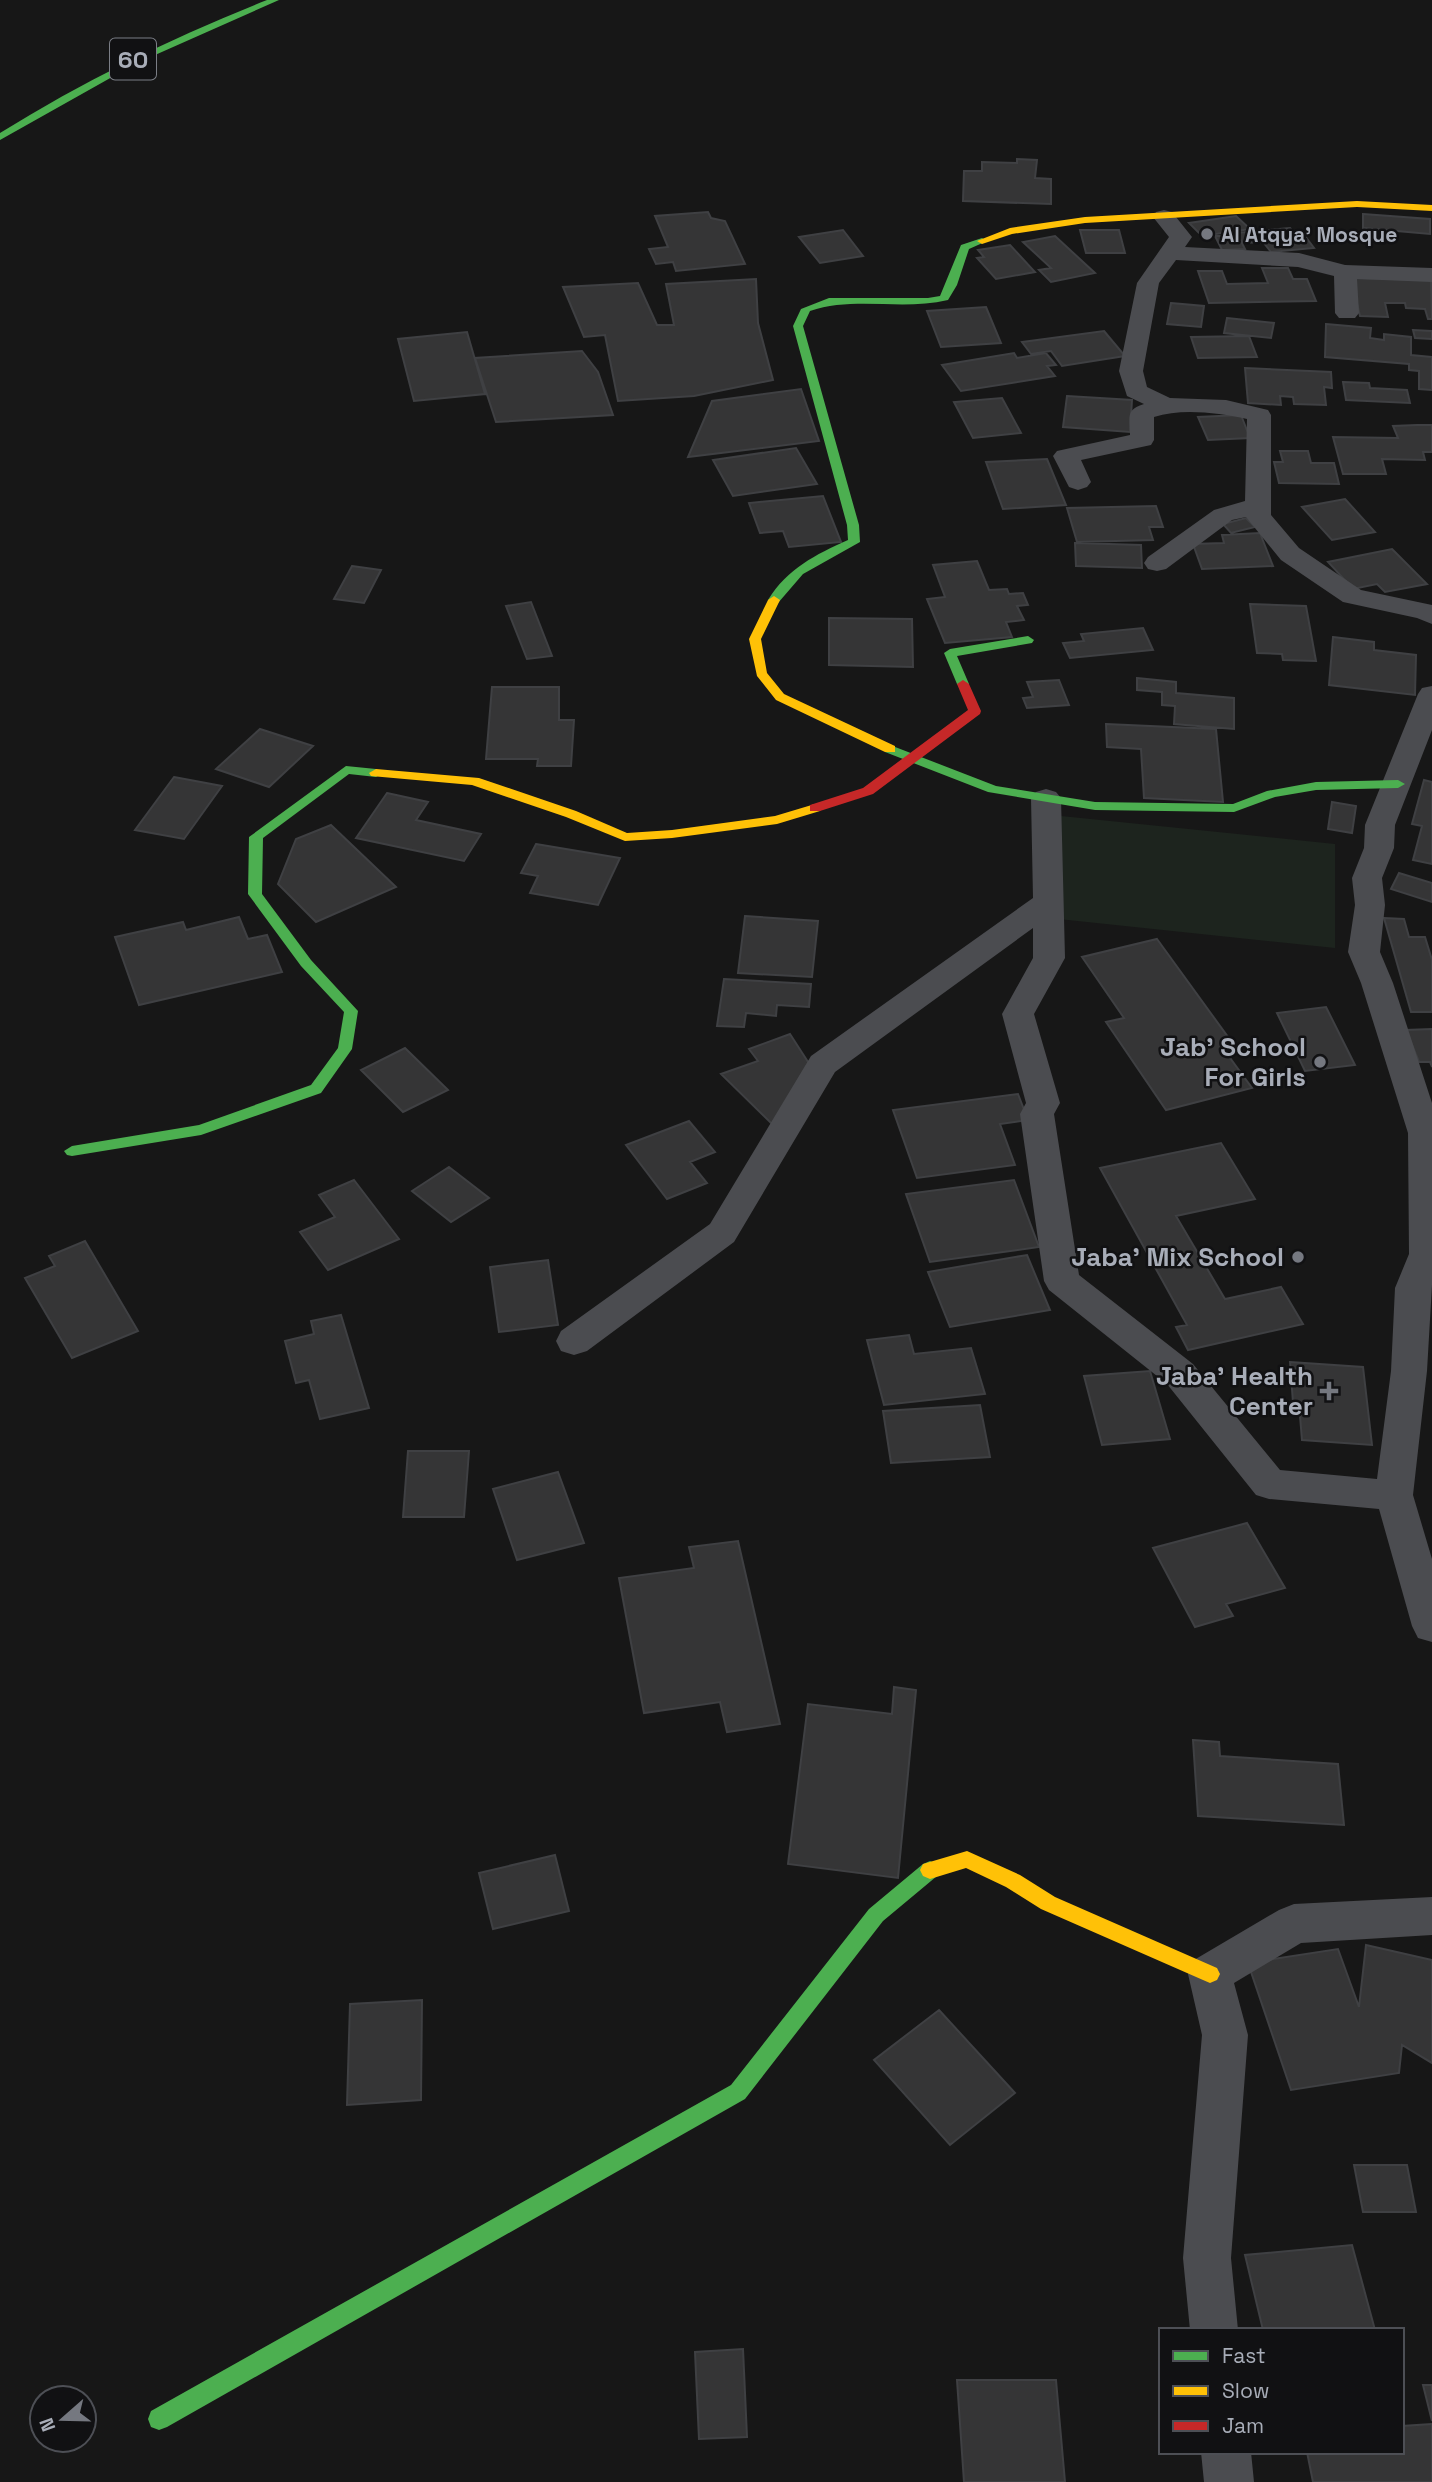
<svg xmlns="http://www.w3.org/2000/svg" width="1432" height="2482" font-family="'Space Grotesk',sans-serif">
<rect width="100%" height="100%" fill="#171717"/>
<path fill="#1d241e" d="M1061 816 1335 844V948L1049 918Z"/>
<path fill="#353536" stroke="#3f4043" stroke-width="2" d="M1017 159 1037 160 1035 178 1051 179V204L963 201 964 171H982V162L1017 163Z
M708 212 711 218 725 221 745 264 676 271 673 262 656 264 649 249 668 247 655 216Z
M1363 214 1430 219V234L1363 228Z
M1236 216 1250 229 1202 236 1189 223Z
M1290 228 1298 237 1305 236 1314 248 1271 252 1263 242 1243 243 1235 233Z
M843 230 863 256 820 263 799 237Z
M1080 230H1119L1125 253H1086Z
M1055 236 1095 273 1051 282 1039 270 1051 268 1023 242Z
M1215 236H1230L1234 243H1242L1245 249 1222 250Z
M1010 245 1035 272 996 279 977 258 984 257 978 250Z
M1262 268H1288L1293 279H1307L1316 301 1209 303 1198 271H1222L1227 284 1268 283Z
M1351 278 1431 280 1432 319H1428L1425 309 1406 308 1405 303H1385L1388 317 1360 316Z
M756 279 758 323 773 380 694 396 618 401 605 335 584 337 563 287 638 283 657 325H674L666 284Z
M1171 303 1204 306 1201 327 1167 324Z
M986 307 1001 343 941 347 927 311Z
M1227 318 1274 323 1271 338 1224 333Z
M1326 324 1371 328 1370 338 1384 340V334L1411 337V355L1432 357V390L1419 389V371L1409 370V364L1325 357Z
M1413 330 1432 331V339L1415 338Z
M1104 331 1125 356 1062 366 1051 351 1031 354 1022 342Z
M467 332 485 394 414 401 398 339Z
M1249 336 1257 357 1198 358 1191 337Z
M582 351 598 372 613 415 496 422 475 358Z
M1014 353 1017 358 1046 353 1056 365 1047 366 1055 376 961 391 942 365Z
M1245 368 1331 372 1332 388 1324 387 1326 405 1294 404 1293 397 1280 396 1281 405 1248 403Z
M1343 382 1369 383 1370 388 1407 390 1410 403 1346 400Z
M801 389 819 441 688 457 712 401Z
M1067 396 1132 400 1130 432 1063 427Z
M1002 398 1021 433 973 438 954 402Z
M1241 415 1250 438 1208 440 1198 417Z
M1417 425H1432V452H1423L1425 460 1382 459 1386 474H1343L1333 437 1398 438 1393 426Z
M796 448 817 484 733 496 713 460Z
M1280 451H1308L1311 463H1334L1339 484 1279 483 1274 462H1283Z
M1047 459 1066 505 1003 509 986 462Z
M823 496 841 542 789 547 783 531 760 533 749 503Z
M1345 499 1375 532 1332 540 1302 507Z
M1156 506 1163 527H1149L1153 540 1077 542 1067 508Z
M1246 518 1255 527 1231 533 1223 524Z
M1260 533 1273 566 1202 569 1193 544 1224 543 1222 535Z
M1075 543 1141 545 1142 568 1076 566Z
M1392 549 1427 584 1385 592 1377 584 1353 589 1328 562Z
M977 561 989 590 1007 589 1009 594 1023 593 1028 605 1017 606 1024 620 1006 622 1012 637 945 643 927 599 945 597 933 565Z
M352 566 381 570 364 603 334 599Z
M531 602 552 656 527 659 506 606Z
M1250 604 1306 606 1316 661 1283 660 1282 654 1257 653Z
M829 618 912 619 913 667 829 665Z
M1143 628 1153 650 1070 658 1063 643 1084 641 1081 634Z
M1333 637 1374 642V650L1416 655 1415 695 1329 685Z
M1137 678 1176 682V693L1234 698V729L1174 724 1175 706 1162 705V692L1137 690Z
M1059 680 1069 705 1027 708 1023 698 1033 697 1027 682Z
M492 687H559V720H574L571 766H537L538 759H486Z
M1106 724 1216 729 1223 802 1144 798 1141 749 1107 747Z
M260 729 313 746 269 787 216 769Z
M174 777 222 786 184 839 135 830Z
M1424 780 1432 782V864L1413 860 1422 826 1412 824Z
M387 793 428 802 416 820 481 834 464 861 356 838Z
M1332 802 1356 806 1352 833 1328 829Z
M331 825 396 887 316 922 278 884 296 839Z
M536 844 620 858 598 905 530 893 538 876 521 873Z
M1399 873 1432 883V902L1391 889Z
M745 916 818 921 812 977 738 973Z
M239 917 248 939 267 935 282 972 139 1005 115 937 183 922 186 930Z
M1384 918 1404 919 1409 937H1425L1432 960V1012H1411Z
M1157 939 1236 1048 1225 1051 1252 1088 1166 1110 1106 1022 1124 1018 1082 957Z
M724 979 811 984 809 1007 777 1005 776 1016 746 1013 744 1027 717 1026Z
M1326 1007 1355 1065 1305 1071 1277 1013Z
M1432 1029V1067L1430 1062H1419L1406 1030Z
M790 1034 810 1065 773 1125 721 1074 758 1061 749 1049Z
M405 1048 448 1090 403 1112 361 1070Z
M1018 1094 1028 1120 1000 1124 1015 1165 917 1178 893 1110Z
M689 1121 715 1152 690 1162 707 1183 667 1199 626 1145Z
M1221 1143 1255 1199 1176 1216 1225 1299 1281 1287 1303 1324 1188 1350 1176 1327 1187 1325 1100 1168Z
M449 1167 489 1198 451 1222 412 1191Z
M354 1180 399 1239 328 1270 300 1232 335 1217 319 1195Z
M1014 1180 1039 1247 930 1262 906 1194Z
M85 1241 138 1331 72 1358 25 1278 55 1266 49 1256Z
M1027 1255 1050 1310 950 1327 928 1272Z
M548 1260 558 1325 499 1332 490 1267Z
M341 1315 369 1408 320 1419 309 1380 296 1383 285 1341 314 1334 311 1321Z
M909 1335 914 1354 971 1348 985 1394 884 1405 867 1340Z
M1290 1362 1363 1367 1372 1445 1302 1440 1300 1416H1294Z
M1150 1371 1170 1439 1102 1445 1084 1376Z
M980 1405 990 1457 891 1463 883 1411Z
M408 1451H469L464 1517H403Z
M558 1472 584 1543 517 1560 493 1489Z
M1247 1523 1285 1588 1226 1604 1233 1616 1195 1627 1153 1548Z
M738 1541 780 1724 727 1732 720 1702 644 1713 619 1578 694 1568 689 1547Z
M894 1687 916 1690 898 1878 788 1864 808 1704 892 1714Z
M1193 1740 1219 1742 1220 1756 1338 1764 1344 1825 1198 1816Z
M555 1855 569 1911 493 1929 479 1873Z
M1366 1945 1432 1960V2063L1402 2045 1399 2073 1291 2090 1248 1963 1338 1949 1359 2007Z
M422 2000 421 2100 347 2105 350 2004Z
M939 2010 1015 2093 950 2145 874 2060Z
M1354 2165H1407L1416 2212H1363Z
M1352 2245 1375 2330H1263L1245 2255Z
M743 2349 747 2437 699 2439 695 2352Z
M957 2380H1056L1065 2482H964Z
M1423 2385H1432V2421Z
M1432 2424V2482H1313L1307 2452H1402V2426Z"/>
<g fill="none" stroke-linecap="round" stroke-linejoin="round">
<path fill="#4b4c50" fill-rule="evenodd" d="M1164 210 1172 212 1192 237 1185 247 1299 253 1345 265 1432 268V282L1357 279 1359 313 1355 318H1339L1335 313 1334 276 1298 267 1176 260 1159 283 1143 371 1147 387 1170 398 1226 400 1268 410 1271 415V515L1299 548 1361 590 1432 605V624L1417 618 1343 602 1281 560 1246 517 1232 520 1166 569 1157 571 1148 569 1144 563 1148 557 1214 510 1245 501 1247 419C1218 413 1182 408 1154 417V440L1151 445 1081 460 1091 482 1087 487 1078 490 1069 487 1053 456 1057 451 1130 435C1130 417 1125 410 1144 404L1127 396 1119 371 1137 283 1169 237 1153 217 1156 212Z
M1432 686V730L1395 825 1394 848 1382 878 1385 905 1380 952 1393 983 1432 1103V1285L1427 1371 1413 1495 1432 1559V1642L1418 1638 1412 1626 1379 1509 1269 1499 1256 1495 1167 1384 1049 1290 1044 1281 1020 1114 1026 1103 1002 1014 1033 958V928L835 1072 734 1242 587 1351 574 1355 561 1351 556 1341 561 1331 710 1224 811 1056 1033 898 1031 798 1036 792 1046 789 1056 792 1061 798 1065 958 1034 1014 1060 1103 1054 1114 1079 1275 1193 1364 1280 1470 1377 1479 1391 1371 1395 1288 1409 1254 1408 1133 1361 983 1348 952 1355 905 1352 878 1364 848 1365 825 1418 694 1422 688Z
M1432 1897V1935L1301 1943 1234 1983 1248 2035 1231 2258 1238 2330H1190L1183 2258 1202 2035 1188 1974 1194 1960 1279 1910 1294 1904Z
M1201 2452H1251L1254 2482H1204Z"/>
<path fill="#4caf50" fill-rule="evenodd" d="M267 0H279L137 63 0 140V133C85 80 174 37 267 0Z
M982 238 987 241 969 249 957 285 948 300C902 311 854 296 810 311L803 326 859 525 860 542 803 574 778 603H770L768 600C788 568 815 555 848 540L847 525 793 326 801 309 829 298H928L940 296 961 245Z
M1028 636 1034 640 1032 643 957 656 969 684 963 688 957 684 944 653 950 649Z
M890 745 996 786 1095 802 1233 804 1267 791 1316 782 1398 780 1405 784 1398 788 1316 790 1275 797 1234 812 1095 810 988 792 885 752V746Z
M346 766 376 769 383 773 376 777 349 774 263 838 262 894 311 960 358 1011 352 1049 321 1093 201 1135 72 1156 67 1155 64 1151 72 1146 199 1125 311 1085 338 1048 344 1012 301 966 248 894 249 837Z
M930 1861 937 1864 940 1870 937 1876 883 1921 745 2099 167 2427 159 2430 151 2427 148 2419 151 2411 731 2085 869 1909 923 1864Z"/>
<path fill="#ffc107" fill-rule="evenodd" d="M1357 201 1432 205V211L1357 207 1085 223 1012 234 982 244 977 241 1010 228 1085 217Z
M774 596 780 600 761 639 767 673 784 694 895 746V752H885L776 700 757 676 749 639 768 600Z
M376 769 479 778 576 811 627 833 672 830 775 816 815 804 822 808 820 811 777 824 672 838 625 841 566 817 472 785 371 776 369 773Z
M967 1851 1020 1875 1055 1897 1217 1968 1220 1974 1217 1980 1210 1983 1203 1980 1041 1909 1006 1887 966 1868 930 1879 923 1876 920 1870 923 1864Z"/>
<path fill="#c62828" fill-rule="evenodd" d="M963 680 969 684 981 711 980 714 873 794 820 811H810V805L863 788 968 710 957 684Z"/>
</g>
<g fill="#757880" stroke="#111113" stroke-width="2.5">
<circle cx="1207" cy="234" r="7"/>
<circle cx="1320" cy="1062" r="7"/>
<circle cx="1298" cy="1257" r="7"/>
<path d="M1325.5 1380.5h7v7h7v7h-7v7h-7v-7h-7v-7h7z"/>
</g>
<g text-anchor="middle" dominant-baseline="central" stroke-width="5" stroke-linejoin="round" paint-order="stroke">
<g font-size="21" font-weight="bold" fill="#a8adb8" stroke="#111113" text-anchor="start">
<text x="1221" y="234">Al Atqya' Mosque</text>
</g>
<rect fill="#111113" stroke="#7b7e86" stroke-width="2" x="110" y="38.5" width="46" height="41" rx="5"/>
<g font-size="24" font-weight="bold" fill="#a8adb8">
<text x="133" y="59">60</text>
</g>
<g font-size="26" font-weight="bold" fill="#a8adb8" stroke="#111113" text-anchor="end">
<text x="1306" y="1047">Jab' School<tspan x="1306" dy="30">For Girls</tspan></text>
<text x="1284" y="1257">Jaba' Mix School</text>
<text x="1313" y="1376">Jaba' Health<tspan x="1313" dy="30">Center</tspan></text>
</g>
</g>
<rect x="1159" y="2328" width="245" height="126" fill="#111113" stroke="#4d4f55" stroke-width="2"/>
<rect x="1173" y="2351" width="35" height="10" fill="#4caf50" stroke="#4d4f55" stroke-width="2"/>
<text x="1222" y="2363" font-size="21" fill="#a8adb8">Fast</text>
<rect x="1173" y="2386" width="35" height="10" fill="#ffc107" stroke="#4d4f55" stroke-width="2"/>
<text x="1222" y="2398" font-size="21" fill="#a8adb8">Slow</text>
<rect x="1173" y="2421" width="35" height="10" fill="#c62828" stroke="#4d4f55" stroke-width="2"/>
<text x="1222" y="2433" font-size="21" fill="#a8adb8">Jam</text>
<g transform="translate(63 2419) rotate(250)"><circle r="33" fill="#111113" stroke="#4d4f55" stroke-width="2"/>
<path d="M0-5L12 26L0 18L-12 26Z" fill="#757880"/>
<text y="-10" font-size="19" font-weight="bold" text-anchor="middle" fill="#a8adb8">N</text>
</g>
</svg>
